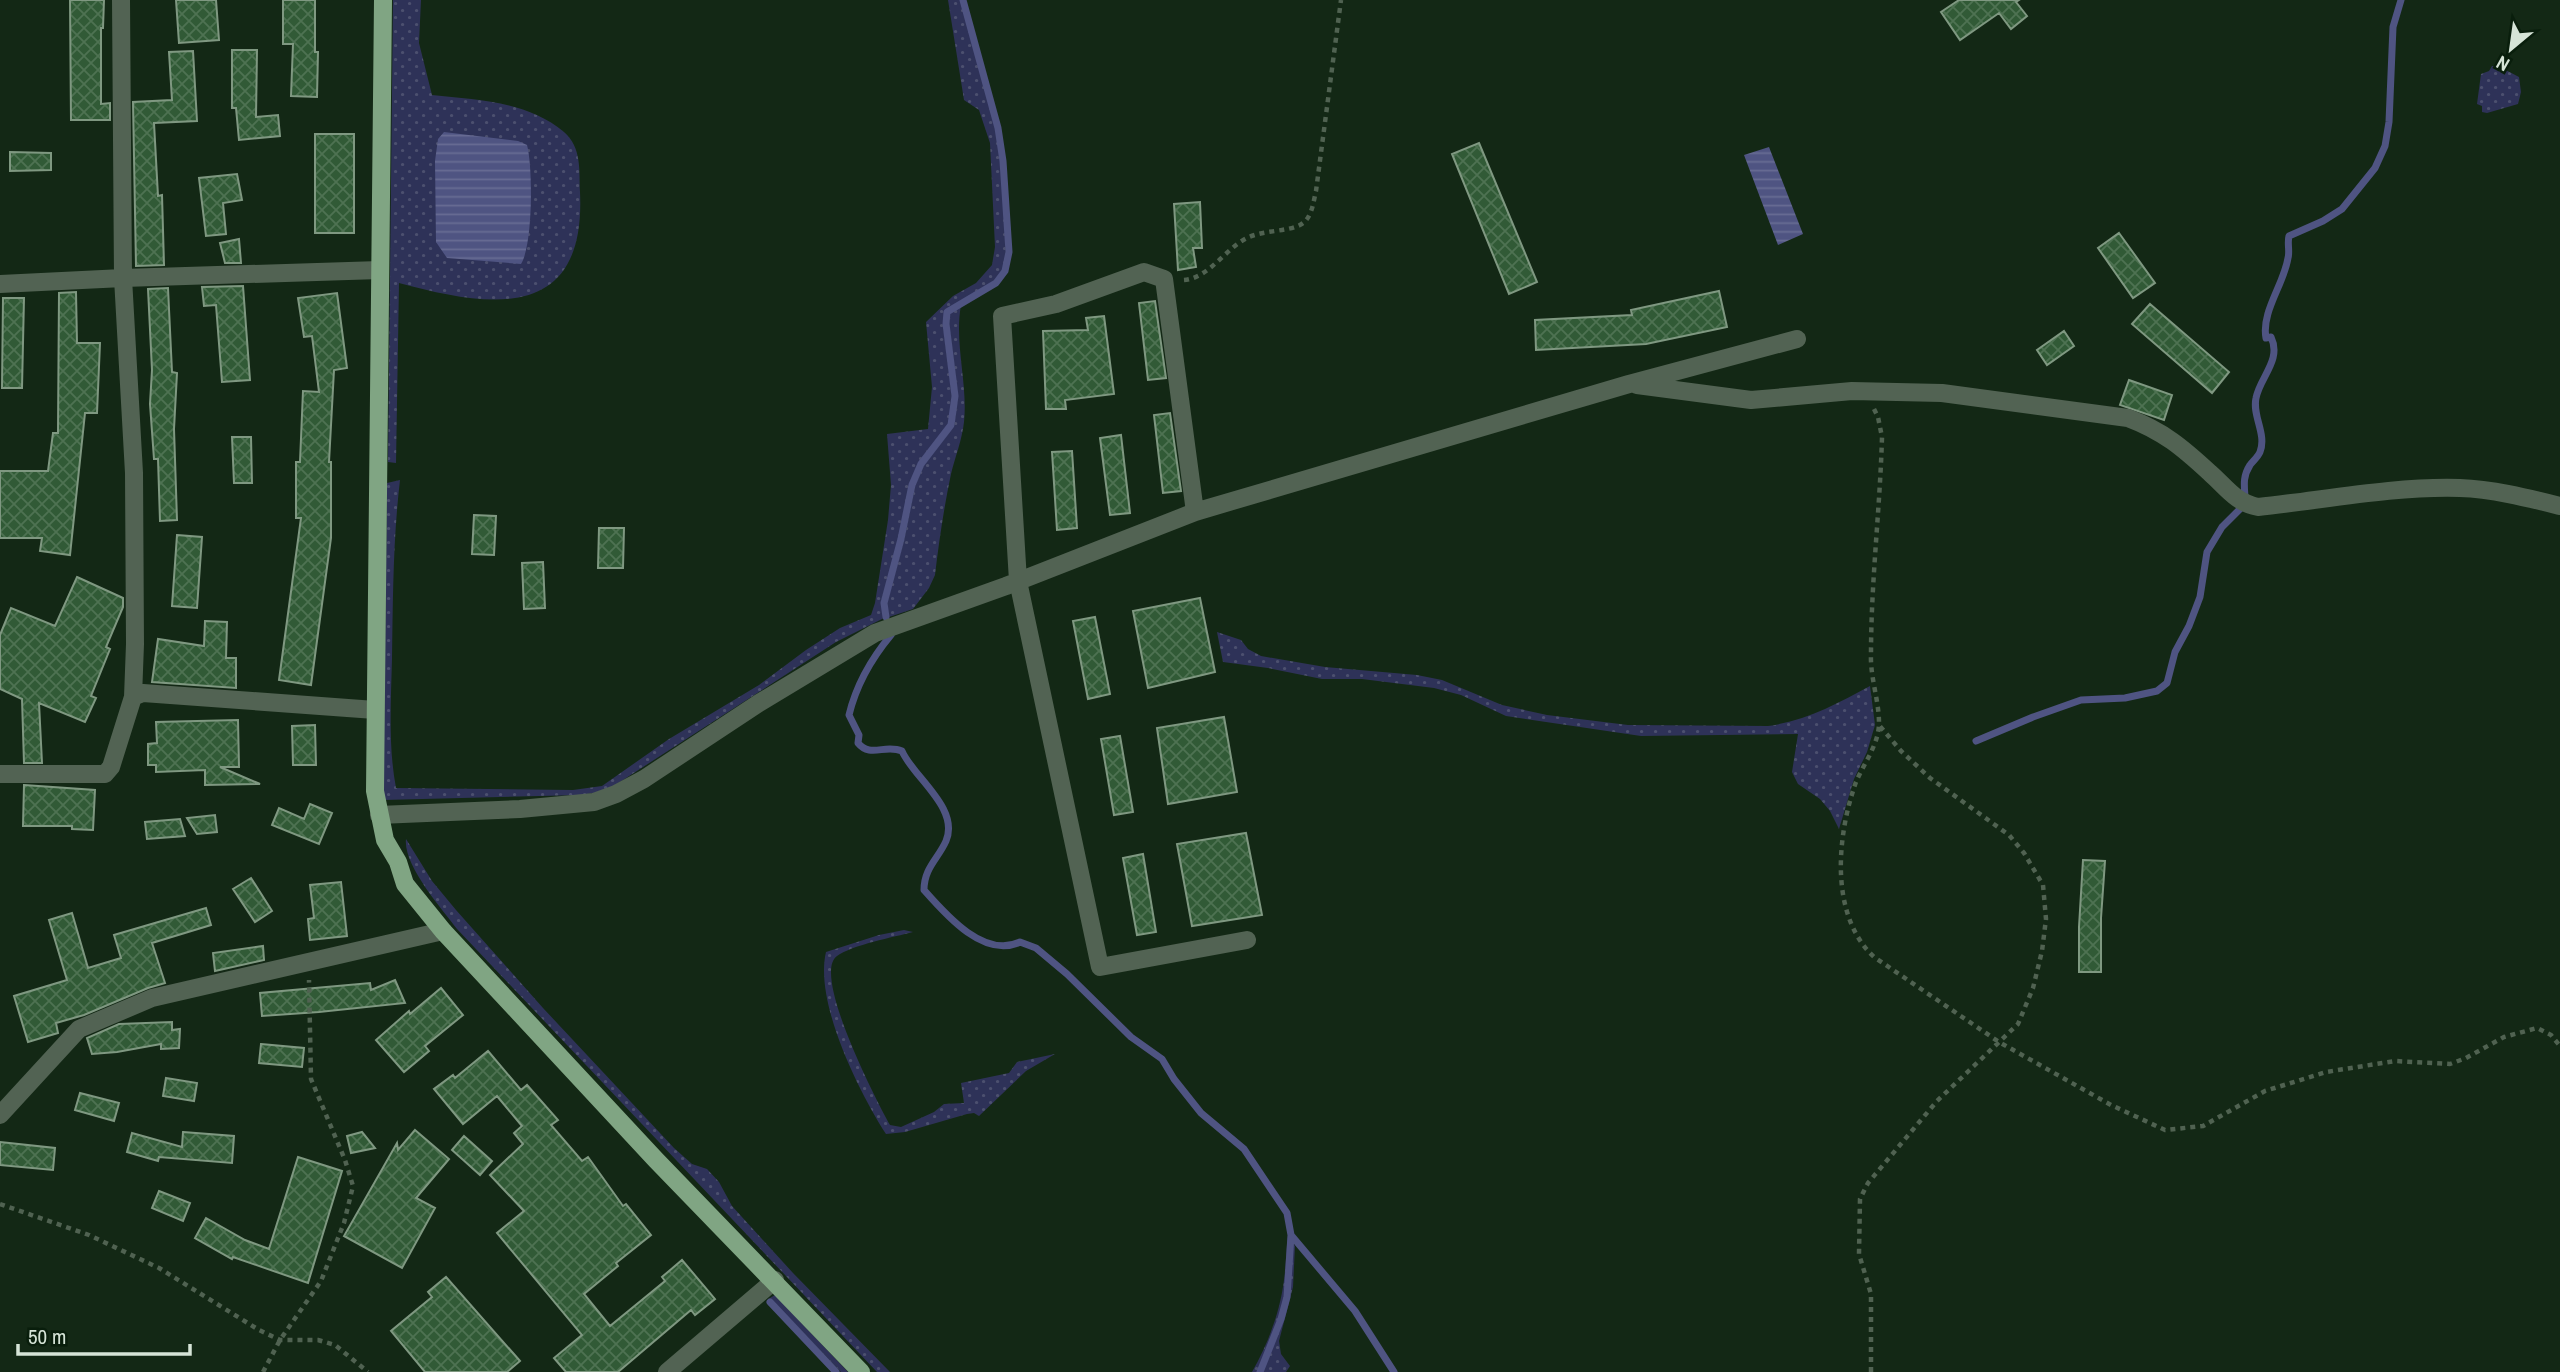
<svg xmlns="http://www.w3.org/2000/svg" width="2560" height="1372" font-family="'Archivo Narrow',sans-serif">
<defs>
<pattern id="grass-dots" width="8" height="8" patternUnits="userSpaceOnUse" patternTransform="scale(1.75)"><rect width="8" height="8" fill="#2e3258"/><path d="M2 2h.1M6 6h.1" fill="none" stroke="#4c506f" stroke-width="1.8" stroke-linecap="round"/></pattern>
<pattern id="water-rules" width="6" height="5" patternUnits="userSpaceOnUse" patternTransform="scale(1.75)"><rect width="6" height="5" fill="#4f5482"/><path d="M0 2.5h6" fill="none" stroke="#686c93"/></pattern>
<pattern id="building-cross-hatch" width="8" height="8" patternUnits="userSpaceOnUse" patternTransform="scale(1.75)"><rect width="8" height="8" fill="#315a36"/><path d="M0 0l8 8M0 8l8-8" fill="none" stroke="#4e7252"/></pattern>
</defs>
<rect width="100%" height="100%" fill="#132815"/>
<path fill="url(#grass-dots)" d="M393 0H421L419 43 432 95C478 100 527 101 564 132 582 148 579 170 580 192 586 322 491 308 399 283L396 463 388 462Z
M948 0H961L996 129 1001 162 1006 252 1003 269 994 281 945 311 943 324 952 396 949 425 919 463 910 485 899 539 881 602 884 618 836 642 606 791 581 795 383 800 387 483 400 480C393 539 393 598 392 658 391 701 388 746 396 788L573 790 602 786 669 739 759 685 806 650 840 628 871 615 875 603 888 520 891 485 887 434 928 429 932 387 926 322 953 296 976 283 992 265 995 247 990 143 979 110 964 100Z
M2492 66H2498L2519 77 2521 92 2518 104 2487 113 2482 112V106L2477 104 2481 74 2489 71Z
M961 305C954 343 968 383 964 422 962 440 955 457 951 474 944 507 939 541 935 575L929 588 913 609 889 617 887 603 904 540 915 486 924 465 954 426 958 396 949 324 950 313Z
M1217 632 1241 640 1248 649 1261 656 1325 667 1417 675 1442 680 1502 705 1547 715 1628 725 1768 726C1805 721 1837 704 1870 686L1875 725 1867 752 1854 779 1839 829 1830 811 1820 799 1798 784 1792 772 1798 734 1641 736 1506 716 1461 695 1434 688 1362 679H1322L1268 668 1223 662Z
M406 839 432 881 456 910 543 1008 674 1148 692 1164 707 1169 719 1182 732 1206 793 1273 890 1372H877L457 929C442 909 403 865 406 839Z
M904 930 913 932C894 937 852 945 837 956 811 974 877 1102 890 1125L901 1127 934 1112 944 1104 964 1103 961 1083 1009 1073 1017 1062 1055 1054 1026 1071 979 1116 974 1113 967 1114 905 1132 886 1134C859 1092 814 1002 826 952L879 935Z
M1288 1236 1295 1246 1293 1287 1279 1341 1281 1354 1290 1366 1286 1372H1252C1268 1344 1280 1312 1284 1280 1286 1265 1286 1251 1288 1236Z
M775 1295 848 1372H841L770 1298Z"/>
<path fill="url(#water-rules)" d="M444 132 518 141 527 145C533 167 533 245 521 264L447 258 436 242 435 161 438 139Z
M1769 147 1803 234 1778 245 1744 155Z"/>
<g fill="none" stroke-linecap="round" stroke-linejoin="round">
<path stroke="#4f5482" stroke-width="7" d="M2245 497C2244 484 2243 476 2250 465 2253 461 2258 457 2260 452 2267 434 2252 416 2256 398 2260 377 2282 360 2271 337L2266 338C2261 312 2284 284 2288 258 2290 251 2287 243 2289 236L2323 221 2342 209 2375 168 2385 146 2389 122 2393 27 2401 0
M886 617 884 603 901 539 912 485 921 464 951 425 955 396 946 324 947 312 996 283 1005 271 1009 252 1003 161 998 128 963 0
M891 635C871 659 856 686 849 715L859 735 858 743C870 758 885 744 902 751 913 777 960 808 946 841 938 859 924 868 924 890 946 915 984 959 1020 942L1036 948 1067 974 1131 1037 1162 1059 1174 1079 1201 1113 1244 1149 1287 1213 1291 1235 1355 1311 1394 1372
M1976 741 2033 717 2081 700 2125 698 2157 691 2167 683 2175 652 2189 626 2200 597 2207 552 2222 527 2240 509
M770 1302 836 1372
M1260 1372 1281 1319 1287 1297 1291 1235"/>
</g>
<path fill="url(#building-cross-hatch)" stroke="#7f9881" stroke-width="2" d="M70 0H104L103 28H101V104L110 103V120H71Z
M176 0H216L219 40 179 43Z
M283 0H315V52H318L317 97 291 96 293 44H283Z
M1959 0H2019L2016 2 2027 16 2011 29 1999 13 1960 40 1941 12Z
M232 50H257L256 117 278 115 280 136 239 140 236 108H232Z
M193 51 197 121 154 123 158 196 162 195 164 265 136 266 133 102 172 100 169 52Z
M315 134H354V233H315Z
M1479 143 1537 282 1509 294 1452 154Z
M10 152 51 153V170L10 171Z
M237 174 242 200 223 203 226 234 206 236 199 178Z
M1200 202 1202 248H1193L1196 267 1178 270 1174 204Z
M2119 233 2155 283 2133 298 2098 248Z
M239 239 241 263H225L220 243Z
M243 286 250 380 222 382 216 305 204 306 202 287Z
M168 288 172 372 177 373 174 429 177 520 160 521 158 459H154L150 404 152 370 148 289Z
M1719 291 1727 327 1646 344 1536 350 1535 320 1632 315 1631 310Z
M76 292 77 343H100L97 413H85L70 555 40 551 42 538H0V471H48L53 433H58L59 293Z
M337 293 347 368 334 370 329 462H331V538L311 685 279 680 301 518H296V462H300L303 391 319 392 312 336 304 337 298 298Z
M3 298H24L22 388H2Z
M1155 301 1166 378 1148 380 1139 303Z
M2150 304 2229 372 2212 393 2132 324Z
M1104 316 1114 394 1065 400 1066 409H1046L1043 331 1088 330 1086 318Z
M2064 331 2074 346 2047 365 2037 350Z
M2129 380 2172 395 2164 420 2120 405Z
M1170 413 1181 491 1163 493 1154 415Z
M1121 435 1130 513 1110 515 1100 438Z
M232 437H251L252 483H234Z
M1072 451 1077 528 1057 530 1052 452Z
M474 515 496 516 494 555 472 554Z
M599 528H624L623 568H598Z
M177 535 202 537 197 608 172 606Z
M543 562 545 608 524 609 522 563Z
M77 577 123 598V607L106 647 110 649 91 696 96 698 85 722 39 703 42 763H24L22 699 0 689V635L11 608 55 626Z
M1200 598 1215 672 1148 688 1133 611Z
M1095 617 1110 694 1088 699 1073 621Z
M205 621 227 622 226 658H236V688L152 682 158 639 204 646Z
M1224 717 1237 792 1168 804 1157 728Z
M238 720 239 767H220L260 784 205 785V770L156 772V765H148V744L157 743 156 722Z
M315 725 316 765H293L292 726Z
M1120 736 1133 812 1114 815 1101 739Z
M24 785 95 790 93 830 72 829V826H23Z
M310 804 332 813 319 844 272 825 279 808 304 819Z
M215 815 217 832 197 834 187 818Z
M180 819 185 836 147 839 145 822Z
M1246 833 1262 915 1192 926 1177 844Z
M1143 854 1156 932 1137 935 1123 858Z
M2083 860 2105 861 2101 918V972H2079V927Z
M251 878 272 911 255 922 233 889Z
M341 882 347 936 310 940 308 919 314 918 310 885Z
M206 908 211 925 152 943 165 983 148 988 84 1015 56 1023 58 1033 28 1042 14 996 67 980 49 920 72 913 88 968 121 958 114 935Z
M263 946 264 960 215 971 213 953Z
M395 980 405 1003 319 1012 262 1016 260 993 370 983 371 990Z
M441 988 463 1015 425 1046 429 1051 404 1072 376 1040 409 1011 410 1014Z
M172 1022V1030L180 1029 179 1048 161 1049V1044L117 1052 92 1054 87 1038 119 1024Z
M261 1044 304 1048 302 1067 259 1063Z
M488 1051 521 1090 527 1085 558 1120 551 1125 582 1161 588 1157 623 1206 626 1204 651 1235 616 1263 618 1266 584 1294 610 1326 665 1281 662 1277 682 1260 715 1299 695 1315 691 1310 618 1372H566L554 1358 582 1335 497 1233 524 1211 490 1175 523 1144 514 1133 522 1126 497 1096 463 1124 434 1089 453 1075 455 1078Z
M166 1078 197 1083 194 1101 163 1096Z
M80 1093 119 1103 114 1121 75 1110Z
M415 1130 449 1159 416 1198 435 1208 402 1268 344 1236 397 1143 398 1150Z
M183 1132 234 1136 232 1163 159 1157 158 1161 127 1152 132 1133 182 1147Z
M362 1132 375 1148 351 1153 347 1136Z
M464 1136 492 1161 480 1175 452 1150Z
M0 1142 55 1148 53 1170 0 1165Z
M298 1157 342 1171 308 1283 233 1257 232 1259 195 1238 206 1218 245 1240 269 1249Z
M159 1191 190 1203 183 1221 152 1208Z
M446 1277 520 1361 507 1372H425L391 1331 432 1297 428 1292Z"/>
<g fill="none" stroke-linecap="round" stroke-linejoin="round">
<path stroke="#506251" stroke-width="4.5" stroke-dasharray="5 5" stroke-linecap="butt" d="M1184 280C1209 278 1226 248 1247 238 1263 230 1286 232 1300 225 1312 219 1313 203 1316 191L1341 0
M1874 409 1878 417 1882 437C1880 509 1871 582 1871 654 1870 677 1879 700 1879 723 1879 744 1864 763 1856 782 1837 835 1829 915 1874 957L1999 1042 2111 1105 2165 1130 2203 1126 2265 1091 2326 1072 2395 1061 2450 1064 2466 1058 2504 1037 2537 1028 2551 1035 2560 1046
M0 1204 89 1235 159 1268 259 1330 280 1340H318L335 1345 368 1372
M263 1372 280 1340 321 1281 344 1223 353 1186 345 1160 311 1079 309 980
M1871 1372V1294L1859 1254 1860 1199 1868 1183 1937 1101 2018 1024 2033 988 2042 951 2046 919 2043 885 2024 853 2009 835 1930 778 1901 751 1879 725"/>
<path stroke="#526353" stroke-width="18" d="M121 0 123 278 134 473 135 644 133 697
M0 284 123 278 380 270
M1637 385 1751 400 1852 391 1942 393 2128 418C2163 431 2183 448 2210 473 2226 487 2236 503 2258 507 2324 500 2393 486 2460 488 2493 489 2528 498 2560 506
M1195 512 1164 279 1144 272 1056 304 1002 316 1018 581 1100 967 1247 940
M0 774H105L111 767 133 697 143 693 375 710
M379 815 520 809 594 802 616 794 644 779 759 703 875 633 1006 586 1195 512 1629 384 1797 339
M0 1115 79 1029 152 998 443 931
M667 1372 775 1280"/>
<path stroke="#80a583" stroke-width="18" d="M383 0 375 791 385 840 398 862 405 884 443 931 656 1160 861 1372"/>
</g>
<g transform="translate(2511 49) rotate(209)" stroke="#091e0c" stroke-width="5" paint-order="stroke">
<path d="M0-5L12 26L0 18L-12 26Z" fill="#d6e4d7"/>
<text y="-10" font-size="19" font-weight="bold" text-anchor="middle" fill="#d6e4d7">N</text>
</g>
<path d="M18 1344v10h172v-10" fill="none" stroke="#d6e4d7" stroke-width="3.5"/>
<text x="28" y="1344" font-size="21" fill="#d6e4d7" stroke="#091e0c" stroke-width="5" paint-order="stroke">50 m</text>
</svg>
